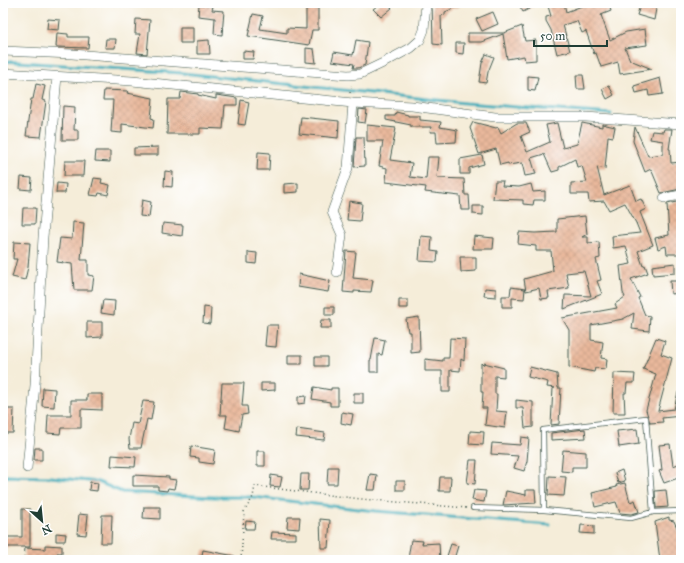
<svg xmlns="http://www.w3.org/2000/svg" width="684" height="563" font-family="'IM FELL Great Primer',serif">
<defs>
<pattern id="building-cross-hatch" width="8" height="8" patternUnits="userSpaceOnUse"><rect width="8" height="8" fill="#e9b89b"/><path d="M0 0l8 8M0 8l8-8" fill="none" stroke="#c79f86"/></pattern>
</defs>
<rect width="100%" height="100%" fill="#fff"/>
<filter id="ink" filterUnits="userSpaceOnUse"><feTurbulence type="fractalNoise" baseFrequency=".025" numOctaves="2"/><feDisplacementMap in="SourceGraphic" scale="8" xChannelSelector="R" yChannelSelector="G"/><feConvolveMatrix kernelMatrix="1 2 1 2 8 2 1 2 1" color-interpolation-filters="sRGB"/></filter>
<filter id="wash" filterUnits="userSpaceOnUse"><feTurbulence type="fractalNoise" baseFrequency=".012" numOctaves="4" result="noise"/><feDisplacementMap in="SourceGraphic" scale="16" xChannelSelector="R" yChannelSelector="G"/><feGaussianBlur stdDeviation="0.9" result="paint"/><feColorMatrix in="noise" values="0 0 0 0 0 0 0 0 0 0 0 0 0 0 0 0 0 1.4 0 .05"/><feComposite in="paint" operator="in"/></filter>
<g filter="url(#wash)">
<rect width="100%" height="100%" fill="#f5edd9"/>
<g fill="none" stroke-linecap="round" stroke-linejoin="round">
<path stroke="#3eadbb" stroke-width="3" d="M3 61 182 73 465 103 611 114
M3 476 51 477 98 482 122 492 213 497H253L376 511 550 525"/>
</g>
<g id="blocks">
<path fill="url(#building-cross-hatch)" d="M306 3H318V30H312L309 45 248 36 253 14 263 16 260 29 287 33V28L306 29Z
M381 3H387L392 8 381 17 373 9Z
M432 3H467L445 12V15L441 16 442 45 433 44Z
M518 3H540L523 12Z
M547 3H564L566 12 590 3H608L611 11 601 15 610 40 626 32 645 29 647 45 625 48 630 60 652 69 620 74 618 62 601 67 596 53 594 54 586 31 582 33 577 21 563 25 570 51 557 54 551 30 546 21V17L551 16Z
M641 3H657L654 20 637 15Z
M199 5 213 6 212 10 224 11 222 35 214 34 215 18 198 16Z
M493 12 498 24 482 31 476 19Z
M48 19 60 20 59 30 47 29Z
M136 19 150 20 147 54 137 53 140 34H135Z
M522 26 525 41 536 40V60L525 61 524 56 507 59 503 34 482 42H468V33H504Z
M180 27H193V43H180Z
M57 33 68 34V37H89L88 48 56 47Z
M106 39H116L115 48H105Z
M209 40 210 54H197V41Z
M356 40 368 42 365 65 358 68H353L354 64 332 61 334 52 353 55Z
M456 43H464L463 54 456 53Z
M306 48 314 49 316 63 306 62Z
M243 51 254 52 253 59H243Z
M486 54 494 57 488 72 486 83 479 82 482 63Z
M576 75H583L585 89H577Z
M528 76 538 77 535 91 528 90Z
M660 78 663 94 649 96 648 90 636 93 634 86Z
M36 84 45 86 42 100 46 101 41 137 26 136 31 99H33Z
M609 86 614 95 607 99 602 89Z
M104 90 128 91 127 93 153 98 151 118 154 119 153 128 122 124V133L111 132 113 100H103Z
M181 92 198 94V95L216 99V95L237 98V105H225L223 129 200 128V134H167L168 99H180Z
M241 100 249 102 245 125 238 124Z
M63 106 75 107 74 130H78V140H62Z
M359 109 367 110 365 123 358 122Z
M396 112 408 115V116H420V120L441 122 440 127 457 130 456 142 437 143 436 132H430L431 127H411V125L386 120V116H395Z
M301 117 339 121 338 138 299 134Z
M473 122 496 128 498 127 501 133 517 123H526L530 132 521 136 527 152 550 142 546 125 557 123 563 148 577 144 582 123 602 127V124L615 127 613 137 608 136 605 169 597 167 604 195 630 185 636 201 641 199 646 209 640 212 653 245 638 251 643 266 645 265 648 273 631 279 640 297 638 298 645 315 650 316 649 331 632 329 634 313 623 319 591 325V340L603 342 601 358 607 359 606 369 595 368 594 372 569 367V330L562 318 617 308 615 304 625 297 623 293 620 266 631 264 626 246 613 248 612 236 640 233 636 223 625 203 609 210 604 201 589 202 588 194H571V183L587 182 582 166 577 167 575 159 559 167V170L552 172 544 154 531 158 536 174 525 176 522 163 508 165V163L500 165 496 149 479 154 470 128Z
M367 125 396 128 390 160 412 163 410 177 426 179 428 157H439L437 178 464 179 465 195H469L470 210H461L460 196 425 192 426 187 386 182 387 168 379 166 383 141H367Z
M635 127 648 156 663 154V141L650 139 652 131 663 132 664 129H672L669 149H670L671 163 681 162V189L661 193 651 169 645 172 633 141Z
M356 137H364L365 166 354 167Z
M158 147V155H134V148Z
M96 151H110V162L95 161Z
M258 152 270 153 269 170H257Z
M482 155 484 164 469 168V174H460V159Z
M65 161H84L83 176H64Z
M165 171 173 172 172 187 164 186Z
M21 177 32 178 31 190 20 189Z
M94 178 102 179 101 183 110 185 108 195 99 193 98 196 90 195Z
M495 181H503L502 186 519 187 531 184 533 192 545 191V200H534L533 205 523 204V200L493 199Z
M57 183 66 184 65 193H56Z
M298 183V192L284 193V184Z
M142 200 151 202 149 217 140 216Z
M349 201 362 203 360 221 347 220Z
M681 201V254H667L666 246 658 249 655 238 669 235 667 204Z
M473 206H483V215L473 214Z
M23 208H36L35 224H22Z
M585 216 587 234 582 237H588V243L599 242 600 258 596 259 601 280 597 281 602 294 564 309 565 295 591 296 584 271 566 273 569 288 548 291 549 298 541 299 539 288 526 291 524 279 553 271 551 251H536V246L518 244 519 232 535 233 557 232V219Z
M73 222 84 223 81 260H88V275L94 276 92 290H74L72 264 57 262 60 238 72 239Z
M163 223 183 225 182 236 162 233Z
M421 236 432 237 431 251 438 252 437 262 419 261Z
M474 236 494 238 493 249H473Z
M14 242 30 243 28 267 25 280 12 277 17 259H13Z
M346 251 356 252 353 278 373 280 371 292 354 291V293L343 292Z
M248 252 257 253 256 264 248 263Z
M460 257H476V271L461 272Z
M675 263V273L653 275 652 266Z
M299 274 330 281 328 292 298 287Z
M670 281H679L681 293 671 294Z
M511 287 525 289 524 299 512 298V307H502V296H510Z
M485 288 496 289V297L484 296Z
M103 300 115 301 114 315 101 313Z
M399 300H408V308H399Z
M204 307 211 308 210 324 203 323Z
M325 307H334V315H325Z
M419 317 420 352 411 353V332H408L406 319Z
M321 320H331V328H320Z
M87 322H102V337L87 338Z
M267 325H278L276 347 265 346Z
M375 338 385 340 382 355 378 354V372H370V360H371Z
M450 338 465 339 464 361 461 359 460 371 450 370V392H442V371H425V359L443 361V358H449Z
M656 338 665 341 661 354 672 358 658 411 674 409 678 392H681V416L662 418 663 422 650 423 646 410 656 374 643 369Z
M288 355H302V364H288Z
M315 357H327V366H315Z
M481 363 483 365 484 363 504 368V377L495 376V394H497L496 411 507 412 505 428 485 425 487 408H482L483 392H481Z
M530 367 557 374 558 388H561L559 424 551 425 553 388H555L547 387 548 382 528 377Z
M614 373 635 374 634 383H627L626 393H624L625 413H613Z
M222 383H244L242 406H247L248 414 242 415 239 431 225 428 227 415H220Z
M261 383H275V390L261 391Z
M314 387 331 390V388H338V406H330V402L312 399Z
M43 388 55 389 54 407 42 406Z
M354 393H363V403H354Z
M87 394H102V410L81 409V428H61L60 434 47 433 48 415H71V400H87Z
M306 396 305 403 298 404V397Z
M516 400 533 402V427L525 428 523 408H516Z
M143 401 154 402 151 420 147 419 141 448H130L129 439 132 423 138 424Z
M3 409H14L13 433H3Z
M342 412 353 414 351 425 341 423Z
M297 429 325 433 324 440 296 437Z
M585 429 586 438 551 440V433Z
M637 429 639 444 619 447 617 431Z
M470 431 484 432 483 445 469 444Z
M521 437 529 438 527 461 524 471 514 468 518 456 491 454 492 443 520 445Z
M670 444 673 466 681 463V477L664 483 659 471 662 470 659 445Z
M191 446 215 450 213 464 199 462V458L190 457Z
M35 448H42V460H34Z
M563 450 586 452V467H572V472L561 471Z
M257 451H265V466H257Z
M112 455 136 457 135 467 111 466Z
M470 460H477L475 484 467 483Z
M328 467H338L337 484H327Z
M622 470 625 481 618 483 615 473Z
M301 474H309L308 490H300Z
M370 474 377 475 375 490H367Z
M133 475 169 477V479L176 480 174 489 168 488 167 491 158 490V486H133Z
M271 475 282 477 280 487 270 486Z
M549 476 566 477 564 496 548 495Z
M440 477H451L450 491H439Z
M396 481H405V490H396Z
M90 482 98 483 97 491 89 490Z
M625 483 630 502 635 500 639 512 631 514 620 513 616 502 595 507 592 493 617 487 616 485Z
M474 490 486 491 484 502 472 500Z
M526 490H535L536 503 503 505 506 491 526 495Z
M666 490 668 507 656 508 655 491Z
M144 507H160V519L143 518Z
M22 509H30V547H4V537H22Z
M79 514 88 515 86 535 77 534Z
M102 515H112L111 543H101Z
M288 517H300L299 529 287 528Z
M669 517V520L674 521 681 537V560H660L655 522Z
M320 519 330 520 328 548H321Z
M246 521 255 522 254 529H245Z
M581 525 594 526V534L580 533Z
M272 532 296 533V539H271Z
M56 533 66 534 65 541H56Z
M411 540 423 541 422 544 439 543 440 560 408 559Z
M451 544 458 546 454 559 447 556Z
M45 545 62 546V553H57V560H24L25 548 45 549Z
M203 550 235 556V560H201Z"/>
</g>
</g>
<g filter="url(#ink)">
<use href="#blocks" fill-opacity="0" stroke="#3f574d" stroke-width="1"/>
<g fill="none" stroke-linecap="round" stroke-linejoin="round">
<defs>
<path id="service" d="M473 508 544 510 631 518 653 512 681 511
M544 510 543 430 646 418 653 512"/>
<path id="minor" d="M3 51 72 54 348 75 360 74 383 63 411 48 420 40 424 30 426 3
M3 73 132 81 353 103 412 106 495 117H586L681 124
M664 198 681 195
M337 272 342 235 332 212 348 168 353 103
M27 468 35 385 43 237 57 76"/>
</defs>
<use href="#service" stroke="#3f574d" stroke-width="6"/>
<use href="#minor" stroke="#3f574d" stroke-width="10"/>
<path stroke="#3f574d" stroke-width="1.5" stroke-dasharray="1 3" stroke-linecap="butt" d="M350 93 351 85
M241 560 244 512 253 497 255 486 361 499 467 508"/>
<use href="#service" stroke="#fff" stroke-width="4.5"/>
<use href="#minor" stroke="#fff" stroke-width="9"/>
</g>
</g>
<rect width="684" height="563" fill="none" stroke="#fff" stroke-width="16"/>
<g transform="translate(42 521) rotate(153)" stroke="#ffffff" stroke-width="3" paint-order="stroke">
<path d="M0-3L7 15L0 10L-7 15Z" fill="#1f3d34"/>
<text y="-6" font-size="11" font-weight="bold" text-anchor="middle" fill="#1f3d34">N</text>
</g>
<path d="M534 40v6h73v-6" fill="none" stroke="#1f3d34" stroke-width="2"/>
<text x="540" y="40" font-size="12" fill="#1f3d34" stroke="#ffffff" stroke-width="3" paint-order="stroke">50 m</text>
</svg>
